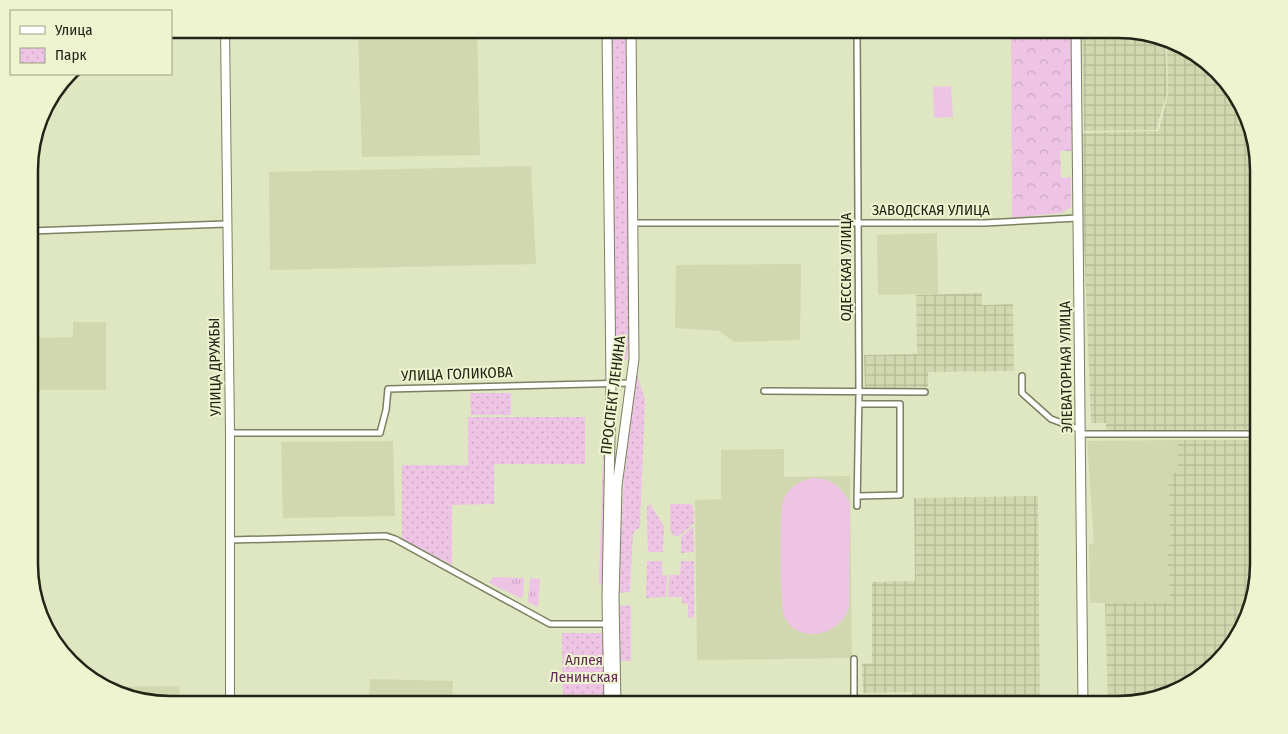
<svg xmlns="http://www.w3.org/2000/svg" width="1288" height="734" font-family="'Fira Sans Condensed',sans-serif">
<defs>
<pattern id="industrial-grid" width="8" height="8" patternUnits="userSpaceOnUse" patternTransform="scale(1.25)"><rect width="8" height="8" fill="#d1d8af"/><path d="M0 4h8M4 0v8" fill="none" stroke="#b3b996"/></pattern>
<pattern id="grass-tufts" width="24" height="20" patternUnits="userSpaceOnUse" patternTransform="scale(1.25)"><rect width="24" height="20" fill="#eec4e4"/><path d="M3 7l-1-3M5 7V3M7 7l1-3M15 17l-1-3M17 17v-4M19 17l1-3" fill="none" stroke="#cca8c3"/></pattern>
<pattern id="forest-crowns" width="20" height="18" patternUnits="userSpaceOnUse" patternTransform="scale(1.25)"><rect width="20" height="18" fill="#eec4e4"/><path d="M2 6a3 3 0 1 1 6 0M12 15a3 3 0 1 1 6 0" fill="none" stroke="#cca8c3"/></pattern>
<pattern id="park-dots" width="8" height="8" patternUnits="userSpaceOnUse" patternTransform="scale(1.25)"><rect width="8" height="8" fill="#eec4e4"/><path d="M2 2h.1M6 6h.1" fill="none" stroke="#cca8c3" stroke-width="1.8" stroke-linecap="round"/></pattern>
</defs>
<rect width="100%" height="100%" fill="#dfe6c2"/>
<path fill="#d1d8af" d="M358 29H477L480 155 362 157Z
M531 166 536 264 270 270 269 172Z
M937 233 938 294 878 295 877 235Z
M801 264 800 340 734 342 719 331 675 328 676 265Z
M73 322H106V390H36V338L73 337Z
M1178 440V471L1168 480 1171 546H1167L1170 603H1090L1089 544 1094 543 1087 441Z
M393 441 395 516 283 518 281 442Z
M784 449V477L850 476 852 658 697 660 695 500 721 499V450Z
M370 679 453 681 452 705H369Z
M179 686 180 705H169L100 687Z"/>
<path fill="url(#industrial-grid)" d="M1082 29H1119L1165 41 1167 93 1156 130 1084 131Z
M1167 42 1189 47 1236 91 1259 160V429L1106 432V423H1091L1080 139 1083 133 1159 131 1168 94Z
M982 293V305L1013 304 1014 371 928 372V387L865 389 864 355 917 354 916 295Z
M1178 440H1259V574L1241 635 1189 686 1128 705H1108L1105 603 1170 602 1167 546 1171 545 1168 480 1178 470Z
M1038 496 1040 705H912V692L863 693 862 664 872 663V582L915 581 914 498Z"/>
<path fill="url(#grass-tufts)" d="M604 424H607L603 585H599Z
M493 577 524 578 523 596 520 598 489 583Z
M530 578 540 579 538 607 528 602Z"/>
<path fill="url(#forest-crowns)" d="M1011 29H1074L1075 151H1060L1061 178 1071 177V207L1062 213 1012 218Z"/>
<path fill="url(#park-dots)" d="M609 29H627L629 349 626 360H617L613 352Z
M636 371 645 400 640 527 633 533 630 592 617 593 627 430Z
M470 393H511V415H471Z
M468 417H585V464H494V504L452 505V565L402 539V465H468Z
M650 504 664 526 663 552H648L647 507Z
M670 504H691L693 507 694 523 679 536H674L670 530Z
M693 526 694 552 681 553V537Z
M647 561H662V575L667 576 666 597 646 598Z
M681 561H694V618L688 617V604L682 603V597H668L669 575H680Z
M631 605V661H617V606Z
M562 633H607V705H563Z"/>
<path fill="#eec4e4" d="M951 86 953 117 934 118 933 87Z
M812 478C832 478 840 486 850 503L849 607C840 637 797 645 784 616 780 607 779 510 783 501 788 487 799 482 812 478Z"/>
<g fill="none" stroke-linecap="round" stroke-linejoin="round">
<defs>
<path id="minor" d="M857 29 859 393 857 506
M634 223H984L1078 218
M30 231 226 224
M1022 376V393L1051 419 1081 430
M764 391 925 392
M230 433H380L386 410 388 389 631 383
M1081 434H1259
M858 496 900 495V404H859
M230 540 386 536 395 539 550 624H610
M854 705V659"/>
<path id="secondary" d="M225 29 230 433V705"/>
<path id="primary" d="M607 29 611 383 607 599 609 705
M1076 29 1083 705
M616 705 614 599 617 486 634 359 631 29"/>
</defs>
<use href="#minor" stroke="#7b8160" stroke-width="8"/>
<use href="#secondary" stroke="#7b8160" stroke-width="10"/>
<use href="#primary" stroke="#7b8160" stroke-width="11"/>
<use href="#minor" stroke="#fff" stroke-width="5"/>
<use href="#secondary" stroke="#fff" stroke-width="8"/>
<use href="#primary" stroke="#fff" stroke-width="9"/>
</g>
<g text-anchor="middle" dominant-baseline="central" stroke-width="4" stroke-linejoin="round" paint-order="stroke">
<g font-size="15" fill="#222416" stroke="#edf4cf">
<text x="931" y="210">ЗАВОДСКАЯ УЛИЦА</text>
<text transform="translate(846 267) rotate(-90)">ОДЕССКАЯ УЛИЦА</text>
<text transform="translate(215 367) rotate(-91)">УЛИЦА ДРУЖБЫ</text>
<text transform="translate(1066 367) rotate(-91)">ЭЛЕВАТОРНАЯ УЛИЦА</text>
<text transform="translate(457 374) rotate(-2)">УЛИЦА ГОЛИКОВА</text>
<text transform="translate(613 395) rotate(-83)">ПРОСПЕКТ ЛЕНИНА</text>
</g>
<g font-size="15" fill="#65285b" stroke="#edf4cf">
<text x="584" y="660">Аллея<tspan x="584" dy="17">Ленинская</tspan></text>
</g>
</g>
<path d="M0 0H1288V734H0ZM170 38H1118A132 132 0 0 1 1250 170V564A132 132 0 0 1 1118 696H170A132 132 0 0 1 38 564V170A132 132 0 0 1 170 38Z" fill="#edf4cf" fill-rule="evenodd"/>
<path fill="none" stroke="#222416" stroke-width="2.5" d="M170 38H1118A132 132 0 0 1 1250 170V564A132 132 0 0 1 1118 696H170A132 132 0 0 1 38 564V170A132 132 0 0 1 170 38Z"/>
<rect x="10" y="10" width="162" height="65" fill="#edf4cf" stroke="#9ca185"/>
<rect x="20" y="26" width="25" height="8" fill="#ffffff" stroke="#9ca185"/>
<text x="55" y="35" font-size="15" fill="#222416">Улица</text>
<rect x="20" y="48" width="25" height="15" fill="url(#park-dots)" stroke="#9ca185"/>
<text x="55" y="60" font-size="15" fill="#222416">Парк</text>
</svg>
